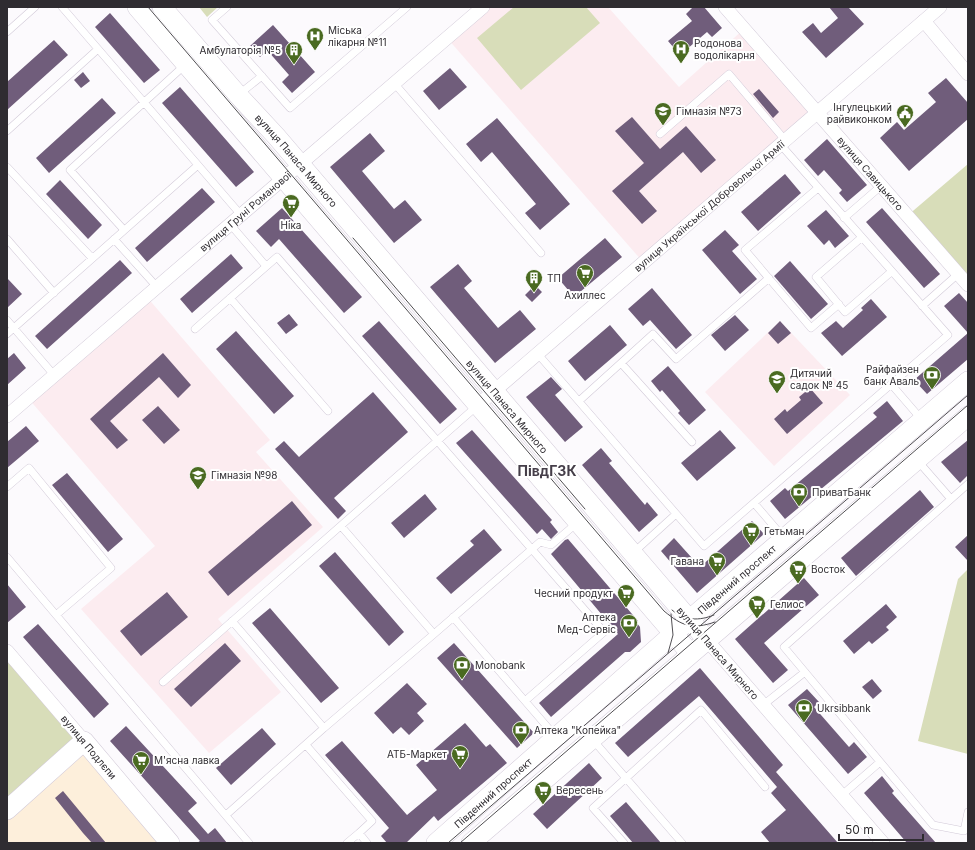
<svg xmlns="http://www.w3.org/2000/svg" width="975" height="850" font-family="Inter,sans-serif">
<rect width="100%" height="100%" fill="#fcfafd"/>
<path fill="#fdefdb" d="M84 741 170 843H7V810Z"/>
<path fill="#fcecf0" d="M483 7H608L679 87 744 29 817 113 643 262 447 38Z
M146 296 270 440 256 452 323 527 218 619 281 692 209 753 81 609 155 546 28 398Z
M780 321 850 395 774 466 705 392Z"/>
<path fill="#d8ddb9" d="M199 7H218L207 17Z
M514 7H586L600 23 521 90 477 38Z
M968 164V285L907 216Z
M968 569V754L918 741 958 579Z
M7 651 84 741 7 810Z"/>
<path fill="#705d7b" d="M693 7H704L722 28 712 37 707 32 680 55 668 41 692 21 686 14Z
M829 7H848L864 24 826 58 802 32 813 23 821 33 838 18Z
M110 13 160 70 144 83 95 27Z
M273 25 315 72 292 93 282 82 289 75 267 50 260 57 250 46Z
M54 40 68 55 7 110V82Z
M450 68 467 87 439 110 423 91Z
M83 72 90 81 81 88 74 80Z
M946 78 968 103V119L909 171 880 138 897 122 904 130 936 102 928 93Z
M180 87 254 172 236 187 162 103Z
M759 89 779 112 773 118 753 94Z
M102 98 116 113 49 173 36 158Z
M632 117 660 149 686 126 716 160 701 173 683 152 639 191 657 211 642 224 612 191 644 163 615 131Z
M497 118 570 204 540 230 525 213 536 204 492 152 481 162 466 144Z
M370 133 385 151 362 171 394 209 405 200 422 220 394 243 330 167Z
M827 139 867 185 847 202 839 193 842 190 824 170 818 176 804 160Z
M785 174 801 193 758 231 741 212Z
M60 180 102 225 88 239 46 194Z
M202 188 215 202 147 262 135 248Z
M282 208 362 297 344 313 279 239 271 247 256 231Z
M882 208 940 274 924 288 866 222Z
M826 210 849 236 835 248 829 240 824 245 807 226Z
M725 230 739 245 732 251 757 279 740 294 702 250Z
M605 238 622 257 574 297 558 278Z
M231 254 243 268 192 313 180 299Z
M120 260 132 273 47 349 35 336Z
M790 261 828 304 811 319 774 276Z
M458 264 472 281 464 288 498 328 520 310 536 329 495 363 430 287Z
M7 278 22 294 7 308Z
M535 285 542 292 532 302 525 295Z
M652 288 692 335 676 349 650 320 643 326 628 309Z
M959 293 968 303V359L927 394 914 380 968 333 944 306Z
M871 299 887 317 842 356 821 333 836 321 843 328 863 310 861 308Z
M289 314 298 325 286 334 277 323Z
M735 315 749 330 725 351 711 335Z
M379 321 457 409 440 424 362 336Z
M780 321 791 333 778 344 768 333Z
M610 325 627 345 585 381 568 361Z
M236 331 294 396 274 414 216 349Z
M14 353 26 368 7 385V359Z
M163 353 191 385 178 398 159 377 110 421 128 440 117 449 90 419Z
M668 366 706 410 689 425 678 413 680 411 662 390 660 392 651 381Z
M551 377 562 389 555 395 583 427 565 442 526 397Z
M810 388 823 403 787 434 774 419 785 409 787 412 801 400 799 397Z
M373 392 408 432 334 498 346 511 338 519 275 449 284 441 299 457Z
M887 401 903 421 785 519 770 501 785 488 788 491 877 417 873 413Z
M158 406 180 430 164 444 142 420Z
M26 426 39 441 7 468V442Z
M472 430 552 520 550 522 558 532 551 539 542 529 537 534 456 443Z
M720 430 736 448 697 481 681 463Z
M968 440V475L960 483 941 462Z
M601 448 612 461 609 463 645 505 647 502 658 515 639 532 582 465Z
M67 473 123 539 108 552 52 485Z
M920 490 934 507 856 576 841 558Z
M425 494 437 509 404 538 391 523Z
M292 501 312 525 228 596 208 572Z
M752 521 764 534 697 593 661 551 674 538 700 567Z
M484 529 502 550 451 594 436 578 474 545 470 541Z
M968 535V561L955 547Z
M568 539 638 621 636 622 640 627 641 642 630 652H625L551 717 539 703 618 634 551 554 565 540Z
M335 552 404 632 389 646 319 566Z
M804 578 819 595 764 643 788 670 773 683 735 639Z
M7 584 26 607 7 623Z
M167 592 188 617 141 656 120 631Z
M886 604 897 617 886 627 889 630 872 644 869 641 854 654 843 641Z
M270 608 339 688 321 703 252 623Z
M38 624 109 704 94 718 23 637Z
M225 643 241 661 191 707 174 689Z
M454 643 534 733 517 748 437 658Z
M700 668 783 765 776 772 838 843H770L761 832 786 810 771 793 777 787 699 696 628 757 615 743Z
M872 679 882 691 873 699 862 687Z
M407 683 427 704 417 713 424 721 409 735 401 727 393 734 374 713Z
M807 689 819 702 814 707 849 747 854 742 867 757 848 774 788 705Z
M465 723 486 747 490 744 507 763 438 821 434 816 406 843H387L381 836 389 828 325 755 342 741 407 815 437 790 416 765Z
M126 726 197 803 188 811 208 834 215 828 227 843H197L200 841 110 741Z
M262 728 276 744 231 785 216 768Z
M589 763 602 778 547 829 533 814Z
M882 776 894 791 892 793 936 843H907L864 793Z
M63 791 87 820 106 843H92L83 833 55 798Z
M626 802 661 843H633L610 816Z"/>
<g fill="none" stroke-linecap="round" stroke-linejoin="round">
<defs>
<path id="service" d="M62 7 198 165
M227 7 212 20 290 108 407 7
M7 32 35 7
M394 83 541 253
M238 95 262 76
M7 131 98 49
M660 134 729 74 785 140
M7 167 92 258
M818 188 745 250 811 328 839 304
M844 218 881 186
M230 224 266 266
M124 230 70 170 186 64
M861 238 816 277 845 312 891 272
M7 239 54 293
M114 239 157 287
M230 298 328 411
M922 306 958 274
M7 320 54 375
M195 329 277 257 604 632 525 701 556 737
M7 334 198 165 241 215
M537 353 704 546 948 335 780 144
M621 363 692 442
M891 384 922 420
M579 401 653 334 676 359 769 278
M917 460 951 499
M968 484 784 647 933 825 964 831 968 812
M7 487 29 468 111 568 56 615
M754 503 784 538
M633 553 676 514
M7 557 249 843
M453 617 525 701
M232 621 324 728 434 634 341 526
M434 634 532 549 540 542 551 545 577 523
M163 682 477 406
M763 705 805 672
M593 740 682 843
M306 745 372 821 359 833
M842 795 880 762
M226 815 324 728
M347 843 359 833 367 843
M624 843 593 808 701 710 765 787"/>
<g id="minor">
<path id="s1" d="M725 7 968 285"/>
<path d="M924 21 968 74"/>
<path id="s2" d="M478 405 940 7"/>
<path id="s3" d="M7 416 483 7"/>
<path d="M706 639 883 843"/>
<path d="M7 651 84 741"/>
</g>
<g id="secondary">
<path d="M137 7 690 653"/>
<path id="s4" d="M162 7 238 95 276 136 706 639"/>
<path d="M7 810 84 741 170 843"/>
<path id="s5" d="M436 843 689 620 968 381"/>
<path d="M471 843 968 416"/>
</g>
</defs>
<use href="#service" stroke="#d2cad8" stroke-width="8"/>
<use href="#minor" stroke="#d2cad8" stroke-width="14"/>
<use href="#secondary" stroke="#d2cad8" stroke-width="20"/>
<use href="#service" stroke="#fff" stroke-width="7"/>
<use href="#minor" stroke="#fff" stroke-width="13"/>
<use href="#secondary" stroke="#fff" stroke-width="19"/>
<path stroke="#514f53" stroke-width="1" d="M148 7 664 611C682 626 692 630 715 622
M353 238 585 509
M672 610C685 621 699 621 714 615
M668 653 673 635 671 614
M448 843 968 395
M460 843 968 405"/>
</g>
<defs>
<symbol id="hospital-pin" viewBox="-11 -11 22 30"><path d="M0 17L-7.5 6A9.5 9.5 0 1 1 7.5 6Z" fill="#4a6a21" stroke="#fff"/><path d="M-5-5h3v3.5h4V-5h3V5h-3V1.5h-4V5h-3Z" fill="#fff"/></symbol>
<symbol id="building-pin" viewBox="-11 -11 22 30"><path d="M0 17L-7.5 6A9.5 9.5 0 1 1 7.5 6Z" fill="#4a6a21" stroke="#fff"/><path d="M-4-6H4V6H1V3H-1V6H-4ZM-2.5-4.3h1.7v1.8h-1.7ZM.8-4.3h1.7v1.8H.8ZM-2.5-1h1.7V.8h-1.7ZM.8-1h1.7V.8H.8Z" fill="#fff"/></symbol>
<symbol id="school-pin" viewBox="-11 -11 22 30"><path d="M0 17L-7.5 6A9.5 9.5 0 1 1 7.5 6Z" fill="#4a6a21" stroke="#fff"/><path d="M0-5L7-2L0 1L-7-2ZM-4 1L0 2.5L4 1V4Q0 6-4 4Z" fill="#fff"/></symbol>
<symbol id="civic-pin" viewBox="-11 -11 22 30"><path d="M0 17L-7.5 6A9.5 9.5 0 1 1 7.5 6Z" fill="#4a6a21" stroke="#fff"/><path d="M-.6-6.5H3V-4.5H.6V-3L4-1V1h2V6H-6V1h2V-1L-.6-3ZM-1.2 2.5V6h2.4V2.5Z" fill="#fff"/></symbol>
<symbol id="supermarket-pin" viewBox="-11 -11 22 30"><path d="M0 17L-7.5 6A9.5 9.5 0 1 1 7.5 6Z" fill="#4a6a21" stroke="#fff"/><path d="M-6-5.5h2.5l.6 2H6L4.5 2H-2.5L-4.4-4H-6ZM-1.5 3.2a1.3 1.3 0 1 0 .1 0ZM3 3.2a1.3 1.3 0 1 0 .1 0Z" fill="#fff"/></symbol>
<symbol id="bank-pin" viewBox="-11 -11 22 30"><path d="M0 17L-7.5 6A9.5 9.5 0 1 1 7.5 6Z" fill="#4a6a21" stroke="#fff"/><path d="M-6-4H6V4H-6ZM0-2.3a2.3 2.3 0 1 0 0 4.6a2.3 2.3 0 1 0 0-4.6Z" fill="#fff"/></symbol>
</defs>
<g fill-rule="evenodd">
<use href="#hospital-pin" x="305" y="26" width="20" height="27"/>
<use href="#hospital-pin" x="671" y="39" width="20" height="27"/>
<use href="#building-pin" x="284" y="40" width="20" height="27"/>
<use href="#school-pin" x="653" y="101" width="20" height="27"/>
<use href="#civic-pin" x="895" y="103" width="20" height="27"/>
<use href="#supermarket-pin" x="281" y="193" width="20" height="27"/>
<use href="#supermarket-pin" x="575" y="263" width="20" height="27"/>
<use href="#building-pin" x="524" y="268" width="20" height="27"/>
<use href="#bank-pin" x="922" y="365" width="20" height="27"/>
<use href="#school-pin" x="767" y="369" width="20" height="27"/>
<use href="#school-pin" x="188" y="465" width="20" height="27"/>
<use href="#bank-pin" x="789" y="482" width="20" height="27"/>
<use href="#supermarket-pin" x="741" y="521" width="20" height="27"/>
<use href="#supermarket-pin" x="707" y="551" width="20" height="27"/>
<use href="#supermarket-pin" x="788" y="559" width="20" height="27"/>
<use href="#supermarket-pin" x="616" y="583" width="20" height="27"/>
<use href="#supermarket-pin" x="747" y="594" width="20" height="27"/>
<use href="#bank-pin" x="619" y="613" width="20" height="27"/>
<use href="#bank-pin" x="452" y="655" width="20" height="27"/>
<use href="#bank-pin" x="794" y="698" width="20" height="27"/>
<use href="#bank-pin" x="511" y="720" width="20" height="27"/>
<use href="#supermarket-pin" x="450" y="744" width="20" height="27"/>
<use href="#supermarket-pin" x="131" y="750" width="20" height="27"/>
<use href="#supermarket-pin" x="533" y="780" width="20" height="27"/>
</g>
<g text-anchor="middle" dominant-baseline="central" stroke-width="4" stroke-linejoin="round" paint-order="stroke">
<g font-size="10" fill="#2f2c31" stroke="#fff" text-anchor="start">
<text x="328" y="30">Міська<tspan x="328" dy="12">лікарня №11</tspan></text>
<text x="694" y="43">Родонова<tspan x="694" dy="12">водолікарня</tspan></text>
<text x="281" y="50" text-anchor="end">Амбулаторія №5</text>
<text x="892" y="107" text-anchor="end">Інгулецький<tspan x="892" dy="12">райвиконком</tspan></text>
<text x="676" y="111">Гімназія №73</text>
<text x="291" y="225" text-anchor="middle">Ніка</text>
<text x="547" y="278">ТП</text>
<text x="585" y="295" text-anchor="middle">Ахиллес</text>
<text x="919" y="369" text-anchor="end">Райфайзен<tspan x="919" dy="12">банк Аваль</tspan></text>
<text x="790" y="373">Дитячий<tspan x="790" dy="12">садок № 45</tspan></text>
<text x="211" y="475">Гімназія №98</text>
<text x="812" y="492">ПриватБанк</text>
<text x="764" y="531">Гетьман</text>
<text x="704" y="561" text-anchor="end">Гавана</text>
<text x="811" y="569">Восток</text>
<text x="613" y="593" text-anchor="end">Чесний продукт</text>
<text x="770" y="604">Гелиос</text>
<text x="616" y="617" text-anchor="end">Аптека<tspan x="616" dy="12">Мед-Сервіс</tspan></text>
<text x="475" y="665">Monobank</text>
<text x="817" y="708">Ukrsibbank</text>
<text x="534" y="730">Аптека "Копейка"</text>
<text x="447" y="754" text-anchor="end">АТБ-Маркет</text>
<text x="154" y="760">М'ясна лавка</text>
<text x="556" y="790">Вересень</text>
</g>
<g font-size="10" fill="#2f2c31" stroke="#fff">
<text stroke="none"><textPath href="#s4" startOffset="204">вулиця Панаса Мирного</textPath></text>
<text stroke="none"><textPath href="#s1" startOffset="221">вулиця Савицького</textPath></text>
<text stroke="none"><textPath href="#s2" startOffset="305">вулиця Української Добровольчої Армії</textPath></text>
<text stroke="none"><textPath href="#s3" startOffset="314">вулиця Груні Романової</textPath></text>
<text stroke="none"><textPath href="#s4" startOffset="528">вулиця Панаса Мирного</textPath></text>
<text stroke="none"><textPath href="#s5" startOffset="400">Південний проспект</textPath></text>
<text transform="translate(718 653) rotate(49)">вулиця Панаса Мирного</text>
<text transform="translate(89 747) rotate(50)">вулиця Подлєпи</text>
<text stroke="none"><textPath href="#s5" startOffset="76">Південний проспект</textPath></text>
</g>
<g font-size="14" font-weight="bold" fill="#453e49" stroke="#fff">
<text x="547" y="470">ПівдГЗК</text>
</g>
</g>
<rect width="975" height="850" fill="none" stroke="#2f2c31" stroke-width="16"/>
<path d="M839 834v6h84v-6" fill="none" stroke="#2f2c31" stroke-width="2"/>
<text x="845" y="834" font-size="12" fill="#2f2c31" stroke="#ffffff" stroke-width="3" paint-order="stroke">50 m</text>
</svg>
